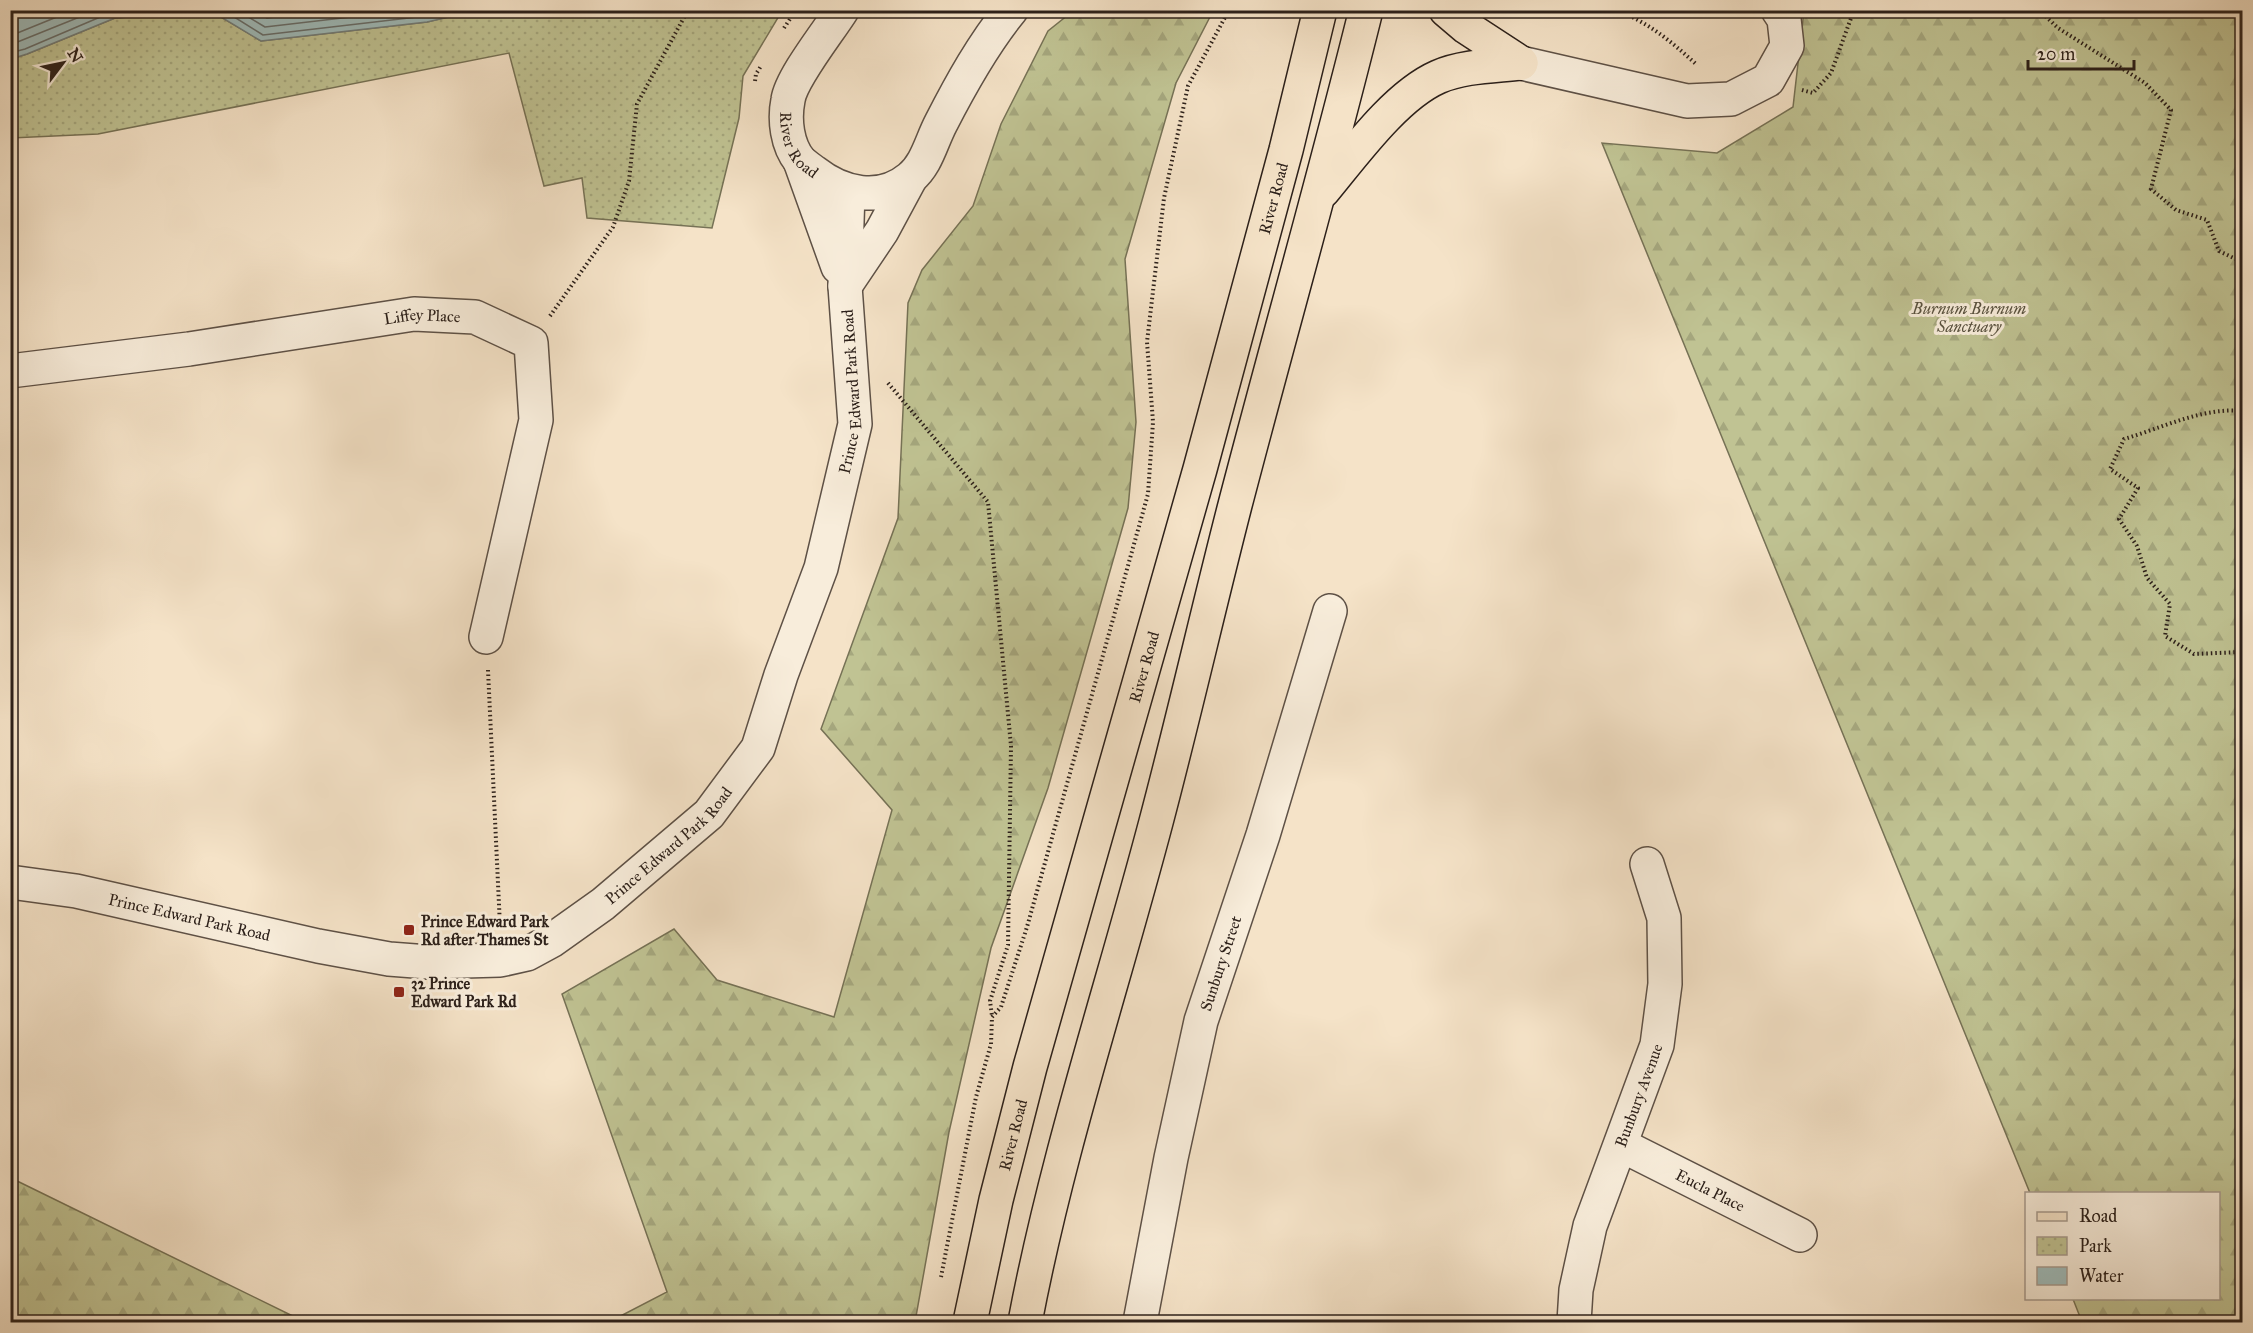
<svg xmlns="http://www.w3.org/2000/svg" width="2253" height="1333" font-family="'IM FELL Great Primer',serif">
<defs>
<pattern id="forest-firs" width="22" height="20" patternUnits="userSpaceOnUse" patternTransform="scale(1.5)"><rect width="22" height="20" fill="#c0c393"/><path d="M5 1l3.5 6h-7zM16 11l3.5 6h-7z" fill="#a5a77e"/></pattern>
<pattern id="park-dots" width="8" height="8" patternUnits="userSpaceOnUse" patternTransform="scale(1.5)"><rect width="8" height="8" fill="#c0c393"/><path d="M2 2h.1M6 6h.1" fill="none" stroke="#a5a77e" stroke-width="1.8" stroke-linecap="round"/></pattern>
</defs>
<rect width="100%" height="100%" fill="#f5e3c8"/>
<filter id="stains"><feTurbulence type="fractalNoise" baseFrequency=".00333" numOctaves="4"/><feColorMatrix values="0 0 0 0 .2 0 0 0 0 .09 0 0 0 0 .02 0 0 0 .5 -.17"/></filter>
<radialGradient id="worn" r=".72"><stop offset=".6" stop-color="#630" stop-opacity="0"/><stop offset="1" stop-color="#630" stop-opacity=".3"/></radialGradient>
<path fill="url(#forest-firs)" stroke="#767256" stroke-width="1.5" d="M1073 11H1213L1176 83 1125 259 1136 422 1128 508 1048 788 991 948 949 1132 915 1322H609L667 1292 562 994 674 929 717 980 834 1017 892 810 821 729 898 518 908 303 922 270 973 206 1001 124 1048 31Z
M1804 11H2242V1322H2082L2073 1299 2218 1298V1194L2030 1193 1602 143 1717 153 1793 107Z
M11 1178 305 1322H11Z"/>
<path fill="url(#park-dots)" stroke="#767256" stroke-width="1.5" d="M476 10 782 11 743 76 739 118 712 228 587 218 582 178 544 186 509 53 98 134 11 138V59L27 54 115 18 211 11 261 41 427 22Z"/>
<path fill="#9fbdbd" stroke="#717e7c" stroke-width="1.5" d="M11 10H210V11L115 18 27 54 11 59Z
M211 11V10L476 11 427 22 261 41Z"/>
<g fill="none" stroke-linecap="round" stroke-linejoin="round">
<path stroke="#666e6c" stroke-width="1.5" d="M223 10 263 35 426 16 450 10
M237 10 265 27 411 10
M254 10 267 18 332 10
M10 36 74 10
M10 45 97 10
M10 53 25 49 112 12 132 10"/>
<defs>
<g id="minor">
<path id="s1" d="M10 371 189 349 414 314 475 317 531 343 536 420 486 637"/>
<path id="s2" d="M1621 1145 1800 1235"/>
<path id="s3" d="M1140 1322 1171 1158 1201 1021 1263 835 1330 611"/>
<path id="s4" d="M1574 1322 1576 1290 1590 1226 1657 1045 1665 984 1664 918 1647 864"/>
</g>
<g id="tertiary">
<path id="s5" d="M842 10C829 31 791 78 788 100 784 120 787 145 800 161 804 165 810 169 814 172 842 194 880 203 910 178 927 164 931 142 941 123 961 84 983 44 1011 10"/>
<path d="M1521 63 1687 101 1731 99 1768 80 1787 46 1784 19 1778 10"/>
<path d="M800 161 838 267"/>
<path d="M845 286 882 231 910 179"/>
<path id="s6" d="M10 882 76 891 318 946 389 959 428 962 500 960 527 954 551 941 603 904 709 814 758 748 781 675 821 568 855 424 845 286 848 191"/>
</g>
<g id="primary">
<path d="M1446 10 1466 27 1521 63"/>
<path d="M1323 191C1353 155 1395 96 1438 77 1463 66 1494 66 1521 63"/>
<path id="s7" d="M970 1322 996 1200 1030 1067 1200 469 1286 150 1320 10"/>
<path d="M1025 1322C1057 1153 1112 989 1156 822 1184 716 1208 610 1235 505 1278 340 1325 176 1366 10"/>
</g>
</defs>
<use href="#minor" stroke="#5e5146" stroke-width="36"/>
<use href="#tertiary" stroke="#5e5146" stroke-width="36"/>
<use href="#primary" stroke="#2c201a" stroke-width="36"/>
<path stroke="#2c201a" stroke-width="4" stroke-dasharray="1.5 3" stroke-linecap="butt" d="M1616 10C1648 22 1672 42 1697 65
M2039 10 2058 28 2145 83 2171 110 2151 189 2176 210 2207 220 2219 251 2242 262
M784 28 796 10
M755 81 756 74 761 66
M1802 90 1813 93 1831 73 1854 10
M550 316 613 227 629 181 637 104 688 10
M888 383 988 502 1011 746 1008 945 990 1001 992 1016
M2242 411C2203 407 2162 428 2124 439L2110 469 2138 488 2119 519 2137 546 2147 578 2170 604 2165 636 2194 654 2242 652
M488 670 500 926
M941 1277 976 1097 991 1044 992 1017 1001 1007 1027 927 1148 494 1153 422 1147 342 1164 198 1188 86 1229 10"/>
<use href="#minor" stroke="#f8eddb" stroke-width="33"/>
<use href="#tertiary" stroke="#f8eddb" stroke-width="33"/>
<use href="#primary" stroke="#f5e3c8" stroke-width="33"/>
</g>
<g fill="#8f2418" stroke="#f8eddb" stroke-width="2">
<rect x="403" y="924" width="12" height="12" rx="3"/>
<rect x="393" y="986" width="12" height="12" rx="3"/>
</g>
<g text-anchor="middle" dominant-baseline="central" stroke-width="6" stroke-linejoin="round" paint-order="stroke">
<g font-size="16" fill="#2c201a" stroke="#f8eddb">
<text stroke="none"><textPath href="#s5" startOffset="154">River Road</textPath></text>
<text stroke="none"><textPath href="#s7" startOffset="1164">River Road</textPath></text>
<text stroke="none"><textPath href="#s1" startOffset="416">Liffey Place</textPath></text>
<text stroke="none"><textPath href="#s6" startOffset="1209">Prince Edward Park Road</textPath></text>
<text stroke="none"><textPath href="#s7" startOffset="678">River Road</textPath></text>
<text stroke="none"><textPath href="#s6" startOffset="705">Prince Edward Park Road</textPath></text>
<text stroke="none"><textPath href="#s6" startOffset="183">Prince Edward Park Road</textPath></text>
<text stroke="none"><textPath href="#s3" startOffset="368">Sunbury Street</textPath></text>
<text stroke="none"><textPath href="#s4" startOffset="237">Bunbury Avenue</textPath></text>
<text stroke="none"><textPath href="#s7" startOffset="192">River Road</textPath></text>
<text stroke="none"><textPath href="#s2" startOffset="100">Eucla Place</textPath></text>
</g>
<g font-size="16" font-style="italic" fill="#58513e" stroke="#f8eddb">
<text x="1969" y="308">Burnum Burnum<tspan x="1969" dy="18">Sanctuary</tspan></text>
</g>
<g font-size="16" font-weight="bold" fill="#2c201a" stroke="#f8eddb" text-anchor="start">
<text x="421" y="921">Prince Edward Park<tspan x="421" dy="18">Rd after Thames St</tspan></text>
<text x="411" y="983">32 Prince<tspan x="411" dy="18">Edward Park Rd</tspan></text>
</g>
</g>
<rect width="2253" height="1333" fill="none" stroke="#f5e3c8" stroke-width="36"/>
<rect x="12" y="12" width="2229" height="1309" fill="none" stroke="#2c201a" stroke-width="3"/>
<rect x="18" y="18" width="2217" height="1297" fill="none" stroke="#2c201a" stroke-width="1.5"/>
<rect x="2025" y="1192" width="195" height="108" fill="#f8eddb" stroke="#a69b8e" stroke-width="1.5"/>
<rect x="2037" y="1212" width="30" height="9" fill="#f5e3c8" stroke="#a69b8e" stroke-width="1.5"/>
<text x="2079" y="1222" font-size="18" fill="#2c201a">Road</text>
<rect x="2037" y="1237" width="30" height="18" fill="url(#park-dots)" stroke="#a69b8e" stroke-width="1.5"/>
<text x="2079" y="1252" font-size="18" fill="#2c201a">Park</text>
<rect x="2037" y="1267" width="30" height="18" fill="#9fbdbd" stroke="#a69b8e" stroke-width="1.5"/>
<text x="2079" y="1282" font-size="18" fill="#2c201a">Water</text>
<g transform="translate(63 63) rotate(58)" stroke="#f8eddb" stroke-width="4.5" paint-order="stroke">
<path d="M0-4.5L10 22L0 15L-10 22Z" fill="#2c201a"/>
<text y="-9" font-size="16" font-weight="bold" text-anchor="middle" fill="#2c201a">N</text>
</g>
<path d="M2028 60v9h106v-9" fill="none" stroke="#2c201a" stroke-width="3"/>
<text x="2037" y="60" font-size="18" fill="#2c201a" stroke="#f8eddb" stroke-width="4.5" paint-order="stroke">20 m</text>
<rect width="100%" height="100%" filter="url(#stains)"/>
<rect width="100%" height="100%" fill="url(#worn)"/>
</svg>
